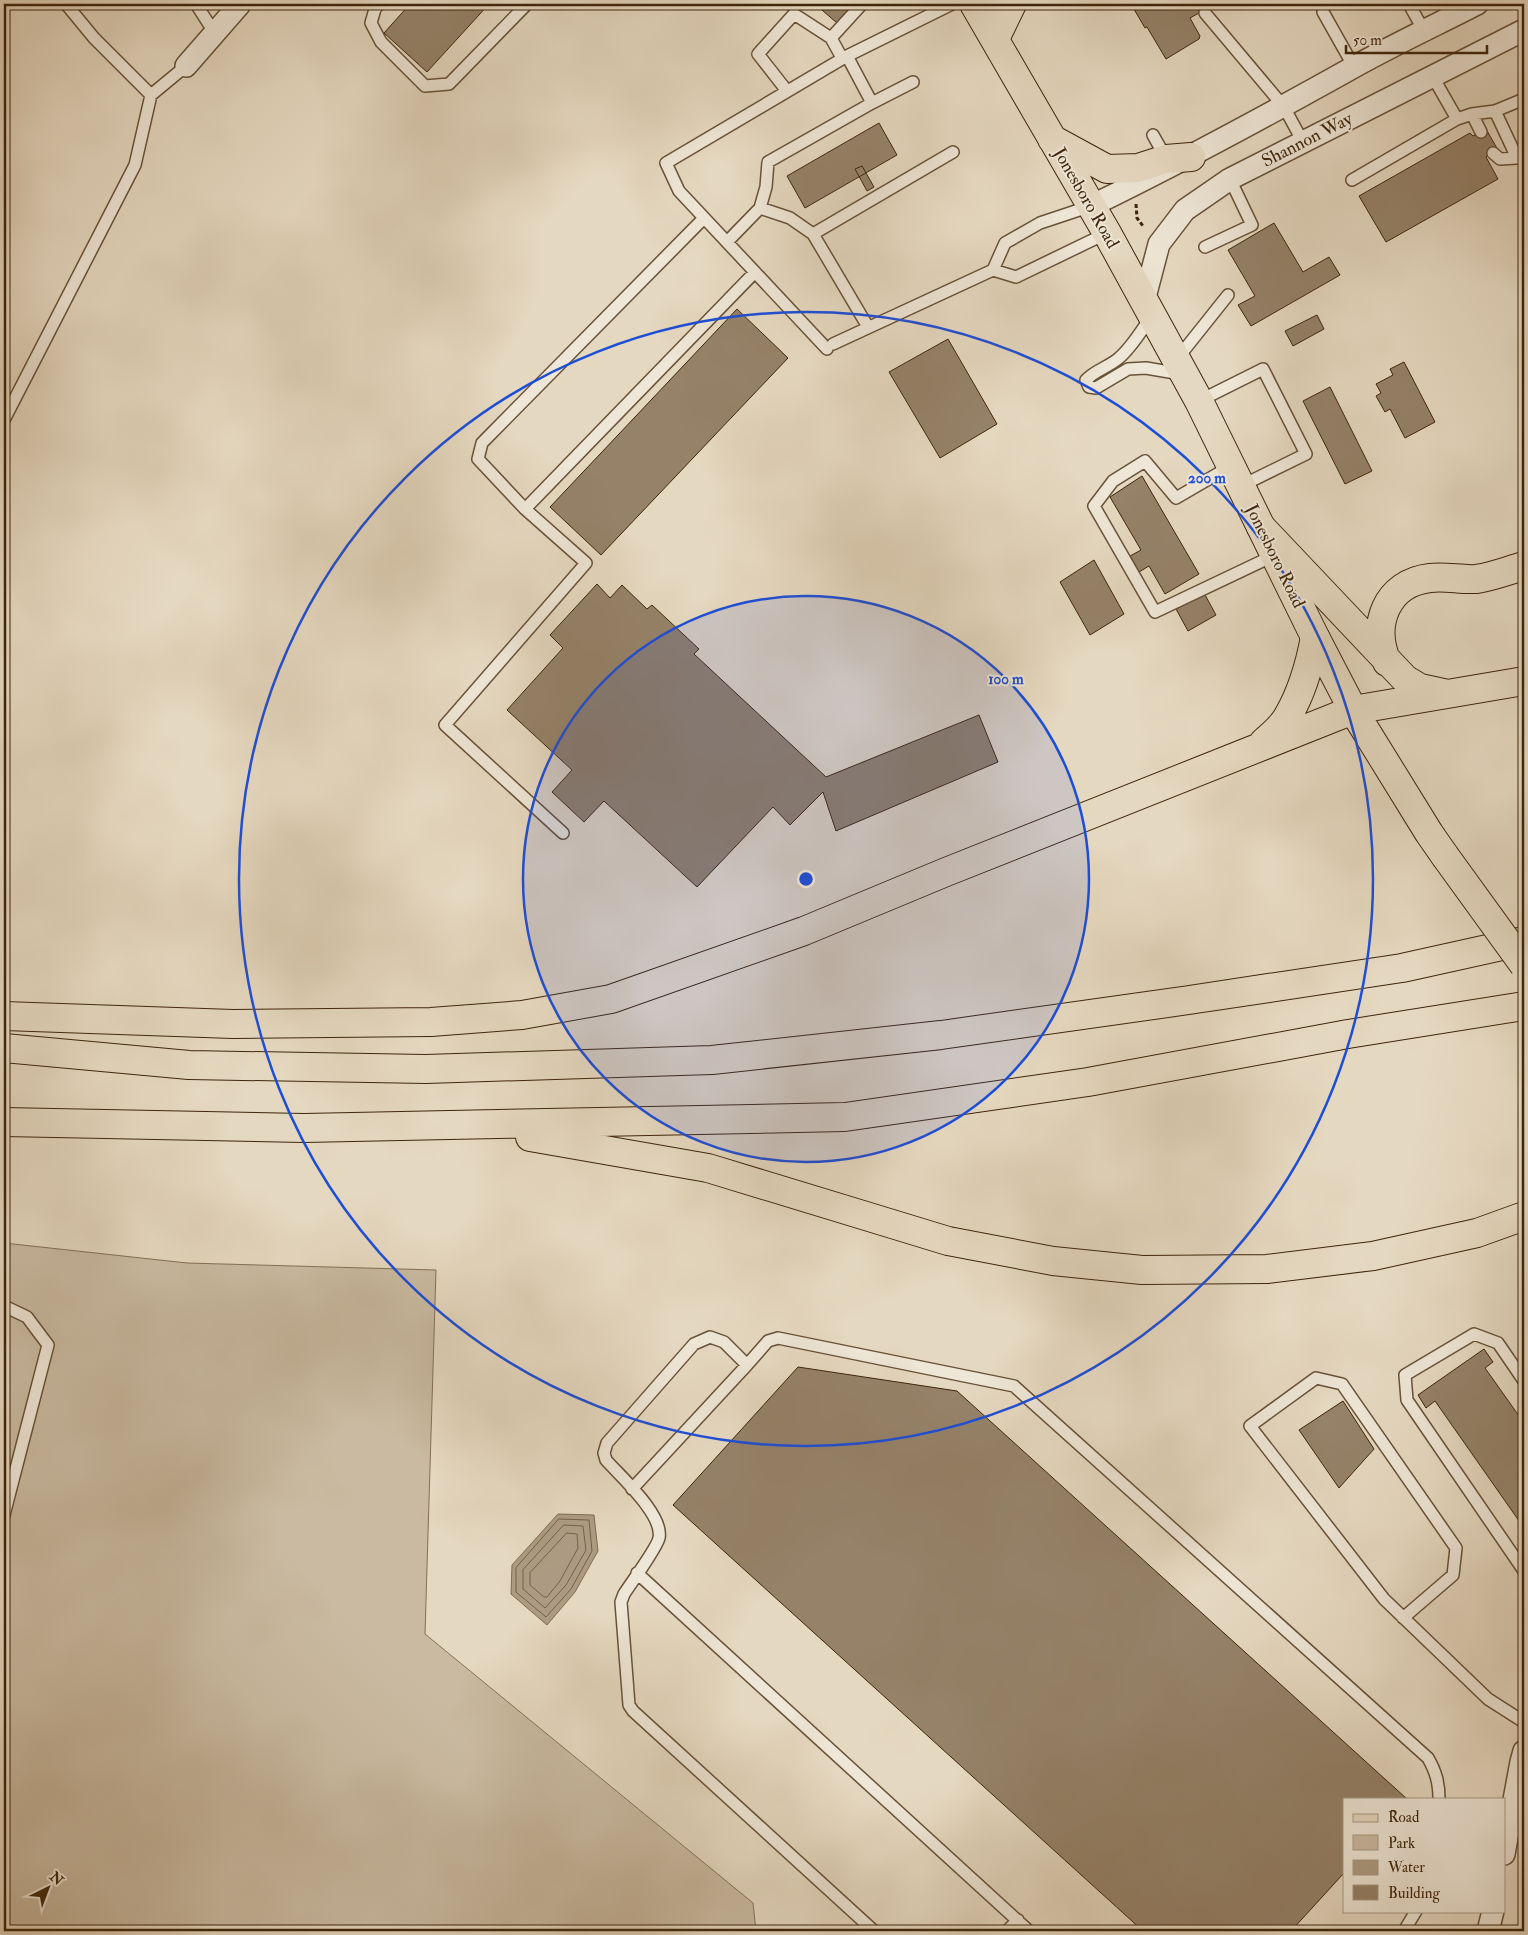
<svg xmlns="http://www.w3.org/2000/svg" width="1528" height="1935" font-family="'IM FELL Double Pica',serif">
<rect width="100%" height="100%" fill="#e5d8c0"/>
<filter id="stains"><feTurbulence type="fractalNoise" baseFrequency=".004" numOctaves="4"/><feColorMatrix values="0 0 0 0 .2 0 0 0 0 .09 0 0 0 0 .02 0 0 0 .5 -.17"/></filter>
<radialGradient id="worn" r=".72"><stop offset=".6" stop-color="#630" stop-opacity="0"/><stop offset="1" stop-color="#630" stop-opacity=".3"/></radialGradient>
<path fill="#c9baa1" stroke="#847056" d="M4 1243 187 1263 436 1270 425 1634 753 1903 756 1931H4Z"/>
<path fill="#ac9b82" stroke="#806c52" d="M558 1514 594 1515 598 1551 575 1592 547 1625 511 1594 512 1565Z"/>
<g fill="none" stroke-linecap="round" stroke-linejoin="round">
<path stroke="#756046" stroke-width="1" d="M559 1519 589 1520 592 1551 571 1589 546 1617 516 1592V1568Z
M564 1525 583 1526 586 1550 566 1585 545 1608 523 1589V1570Z
M567 1533 577 1534 578 1548 560 1581 547 1597H544L530 1585V1573Z"/>
</g>
<path fill="#958269" stroke="#3e250b" d="M410 4H489L427 72 384 33Z
M815 4H854L837 23Z
M1131 4H1215L1190 18 1200 36 1199 39 1166 59 1147 27 1145 28Z
M879 123 897 155 805 208 787 176Z
M1486 129 1498 150 1486 157 1498 179 1386 242 1359 196 1470 133 1473 136Z
M862 166 874 187 867 191 855 169Z
M1274 223 1303 272 1329 257 1340 275 1251 326 1238 305 1255 296 1228 250Z
M737 309 788 358 601 555 550 507Z
M1317 315 1324 329 1293 346 1285 331Z
M948 339 997 424 940 458 889 372Z
M1404 362 1435 422 1405 438 1390 409 1385 412 1376 396 1381 393 1376 384 1393 375 1390 369Z
M1330 387 1372 471 1345 484 1303 401Z
M1142 476 1199 574 1165 594 1149 566 1139 572 1130 556 1141 550 1110 497Z
M1094 560 1124 614 1090 635 1060 582Z
M597 584 610 598 622 585 647 609 652 605 699 649 694 654 826 777 979 715 998 762 836 831 823 792 790 825 773 807 697 887 604 801 584 822 552 792 572 770 507 710 563 648 550 635Z
M1204 593 1216 615 1188 631 1176 609Z
M1484 1349 1493 1362 1485 1368 1524 1423V1528L1435 1401 1426 1408 1418 1395Z
M798 1367 957 1391 1407 1799H1344V1873L1291 1931H1143L673 1505Z
M1343 1401 1374 1449 1339 1488 1299 1430Z"/>
<g fill="none" stroke-linecap="round" stroke-linejoin="round">
<defs>
<path id="lane" d="M66 4 94 38 151 95
M196 4 214 32
M379 4 375 9 371 23 381 42 425 86 449 84 527 4
M1409 4 1424 31
M1323 12 1354 67
M1205 13 1284 107 1303 142
M847 56 872 103
M842 58 831 38 862 4
M1433 77 1457 119 1472 114 1495 111 1524 99
M787 91 758 54 794 14 831 38
M1495 111 1517 158 1524 154
M1472 114 1481 132
M1153 135 1167 160
M1493 153 1500 159 1517 158
M1352 180 1457 119
M760 208 790 218 813 234
M727 242 760 208 766 187 768 162 872 103 913 82
M1205 247 1252 225 1230 179
M993 270 1005 243 1040 223 1091 206
M1151 317C1141 331 1132 347 1119 358 1109 367 1095 370 1086 380L1089 387 1096 388 1128 369 1146 368 1181 374
M868 327 813 234 953 152
M833 344 993 270 1016 277 1107 233
M827 349 679 191 666 163 847 56 952 4
M1177 359 1228 295
M1199 401 1263 369 1306 454 1241 486
M4 420 135 165 151 95 186 66
M1231 466 1176 498 1145 461 1113 481 1094 506 1155 612 1275 555
M525 509 478 459 482 443 704 218
M563 833 445 725 586 563 525 509 755 272
M4 1306 27 1317 48 1345 4 1515
M1524 1381 1498 1343 1474 1334 1405 1375 1407 1400 1524 1571
M632 1489 747 1365
M637 1573 1029 1931
M1403 1618 1453 1575 1456 1548 1342 1384 1316 1378 1250 1426 1384 1599 1488 1699 1524 1722
M874 1931 633 1711 629 1705 621 1602 624 1594C631 1583 657 1548 659 1538 664 1515 620 1476 606 1460L604 1453 607 1443 694 1344 710 1337 724 1342 747 1365 768 1341 778 1338 1014 1386 1428 1758C1436 1772 1439 1783 1439 1799
M1007 1931 1018 1920
M1404 1931 1416 1911"/>
<path id="street" d="M186 66 240 4
M1091 206C1180 163 1266 116 1352 68 1393 45 1436 25 1477 4
M1144 301 1159 244 1185 210 1230 179 1524 30
M1504 1854 1521 1762 1524 1751
M1488 1931 1493 1911"/>
<path id="primary" d="M974 4 1107 233 1199 401 1315 637 1353 710
M995 39 1012 4
M1052 139 1107 169 1138 168 1166 159 1191 157"/>
<path id="highway" d="M1261 527 1405 679 1420 688 1443 693
M1387 662C1371 625 1386 583 1430 578 1445 576 1461 580 1476 579 1492 577 1509 570 1524 566
M1353 710 1429 833 1445 856
M1264 742C1273 734 1283 726 1288 716 1302 692 1310 664 1315 637
M4 1016 233 1024 431 1022 522 1015 611 999 804 931 946 872 1353 710 1524 681
M4 1048 189 1065 426 1069 712 1060 941 1035 1189 1000 1402 968 1524 941
M4 1122 304 1128 845 1117 1088 1082 1348 1034 1524 1006
M530 1137 708 1168 948 1241 1053 1261 1142 1270 1267 1269 1373 1256 1477 1233 1524 1216"/>
</defs>
<use href="#lane" stroke="#685238" stroke-width="14"/>
<use href="#street" stroke="#685238" stroke-width="24"/>
<use href="#primary" stroke="#3e250b" stroke-width="30"/>
<use href="#highway" stroke="#3e250b" stroke-width="30"/>
<path stroke="#3e250b" stroke-width="3" stroke-dasharray="4 2.5" stroke-linecap="butt" d="M1136 204 1137 218 1143 226"/>
<use href="#lane" stroke="#eee6d6" stroke-width="11"/>
<use href="#street" stroke="#eee6d6" stroke-width="21"/>
<use href="#primary" stroke="#e5d8c0" stroke-width="28"/>
<use href="#highway" stroke="#e5d8c0" stroke-width="28"/>
<defs>
<path id="highway-bridge" d="M1445 856 1524 965"/>
</defs>
<use href="#highway-bridge" stroke="#3e250b" stroke-width="30" stroke-linecap="butt"/>
<use href="#highway-bridge" stroke="#e5d8c0" stroke-width="28"/>
</g>
<circle cx="806" cy="879" r="283" fill="#1d4ed8" fill-opacity=".12"/>
<g fill="none" stroke="#1d4ed8" stroke-width="2.5">
<circle cx="806" cy="879" r="283"/>
<circle cx="806" cy="879" r="567"/>
</g>
<g text-anchor="middle" dominant-baseline="central" stroke-width="4" stroke-linejoin="round" paint-order="stroke">
<g font-size="18" fill="#3e250b" stroke="#eee6d6">
<text transform="translate(1307 140) rotate(-27)">Shannon Way</text>
<text transform="translate(1086 198) rotate(60)">Jonesboro Road</text>
<text transform="translate(1275 556) rotate(64)">Jonesboro Road</text>
</g>
</g>
<circle cx="806" cy="879" r="8" fill="#1d4ed8" stroke="#eee6d6" stroke-width="2.5"/>
<g font-size="15" text-anchor="middle" font-weight="bold" fill="#1d4ed8" stroke="#eee6d6" stroke-width="4" stroke-linejoin="round" paint-order="stroke">
<text x="1207" y="483">200 m</text>
<text x="1006" y="684">100 m</text>
</g>
<rect width="1528" height="1935" fill="none" stroke="#e5d8c0" stroke-width="20"/>
<rect x="5" y="5" width="1518" height="1925" fill="none" stroke="#3e250b" stroke-width="2.5"/>
<rect x="10" y="10" width="1508" height="1915" fill="none" stroke="#3e250b"/>
<rect x="1343" y="1798" width="162" height="115" fill="#eee6d6" stroke="#a89985"/>
<rect x="1353" y="1814" width="25" height="8" fill="#e5d8c0" stroke="#a89985"/>
<text x="1388" y="1822" font-size="15" fill="#3e250b">Road</text>
<rect x="1353" y="1835" width="25" height="15" fill="#c9baa1" stroke="#a89985"/>
<text x="1388" y="1848" font-size="15" fill="#3e250b">Park</text>
<rect x="1353" y="1860" width="25" height="15" fill="#ac9b82" stroke="#a89985"/>
<text x="1388" y="1872" font-size="15" fill="#3e250b">Water</text>
<rect x="1353" y="1885" width="25" height="15" fill="#958269" stroke="#a89985"/>
<text x="1388" y="1898" font-size="15" fill="#3e250b">Building</text>
<g transform="translate(48 1888) rotate(42)" stroke="#eee6d6" stroke-width="4" paint-order="stroke">
<path d="M0-4L9 19L0 12L-9 19Z" fill="#3e250b"/>
<text y="-8" font-size="14" font-weight="bold" text-anchor="middle" fill="#3e250b">N</text>
</g>
<path d="M1346 45v8h141v-8" fill="none" stroke="#3e250b" stroke-width="2.5"/>
<text x="1353" y="45" font-size="15" fill="#3e250b" stroke="#eee6d6" stroke-width="4" paint-order="stroke">50 m</text>
<rect width="100%" height="100%" filter="url(#stains)"/>
<rect width="100%" height="100%" fill="url(#worn)"/>
</svg>
